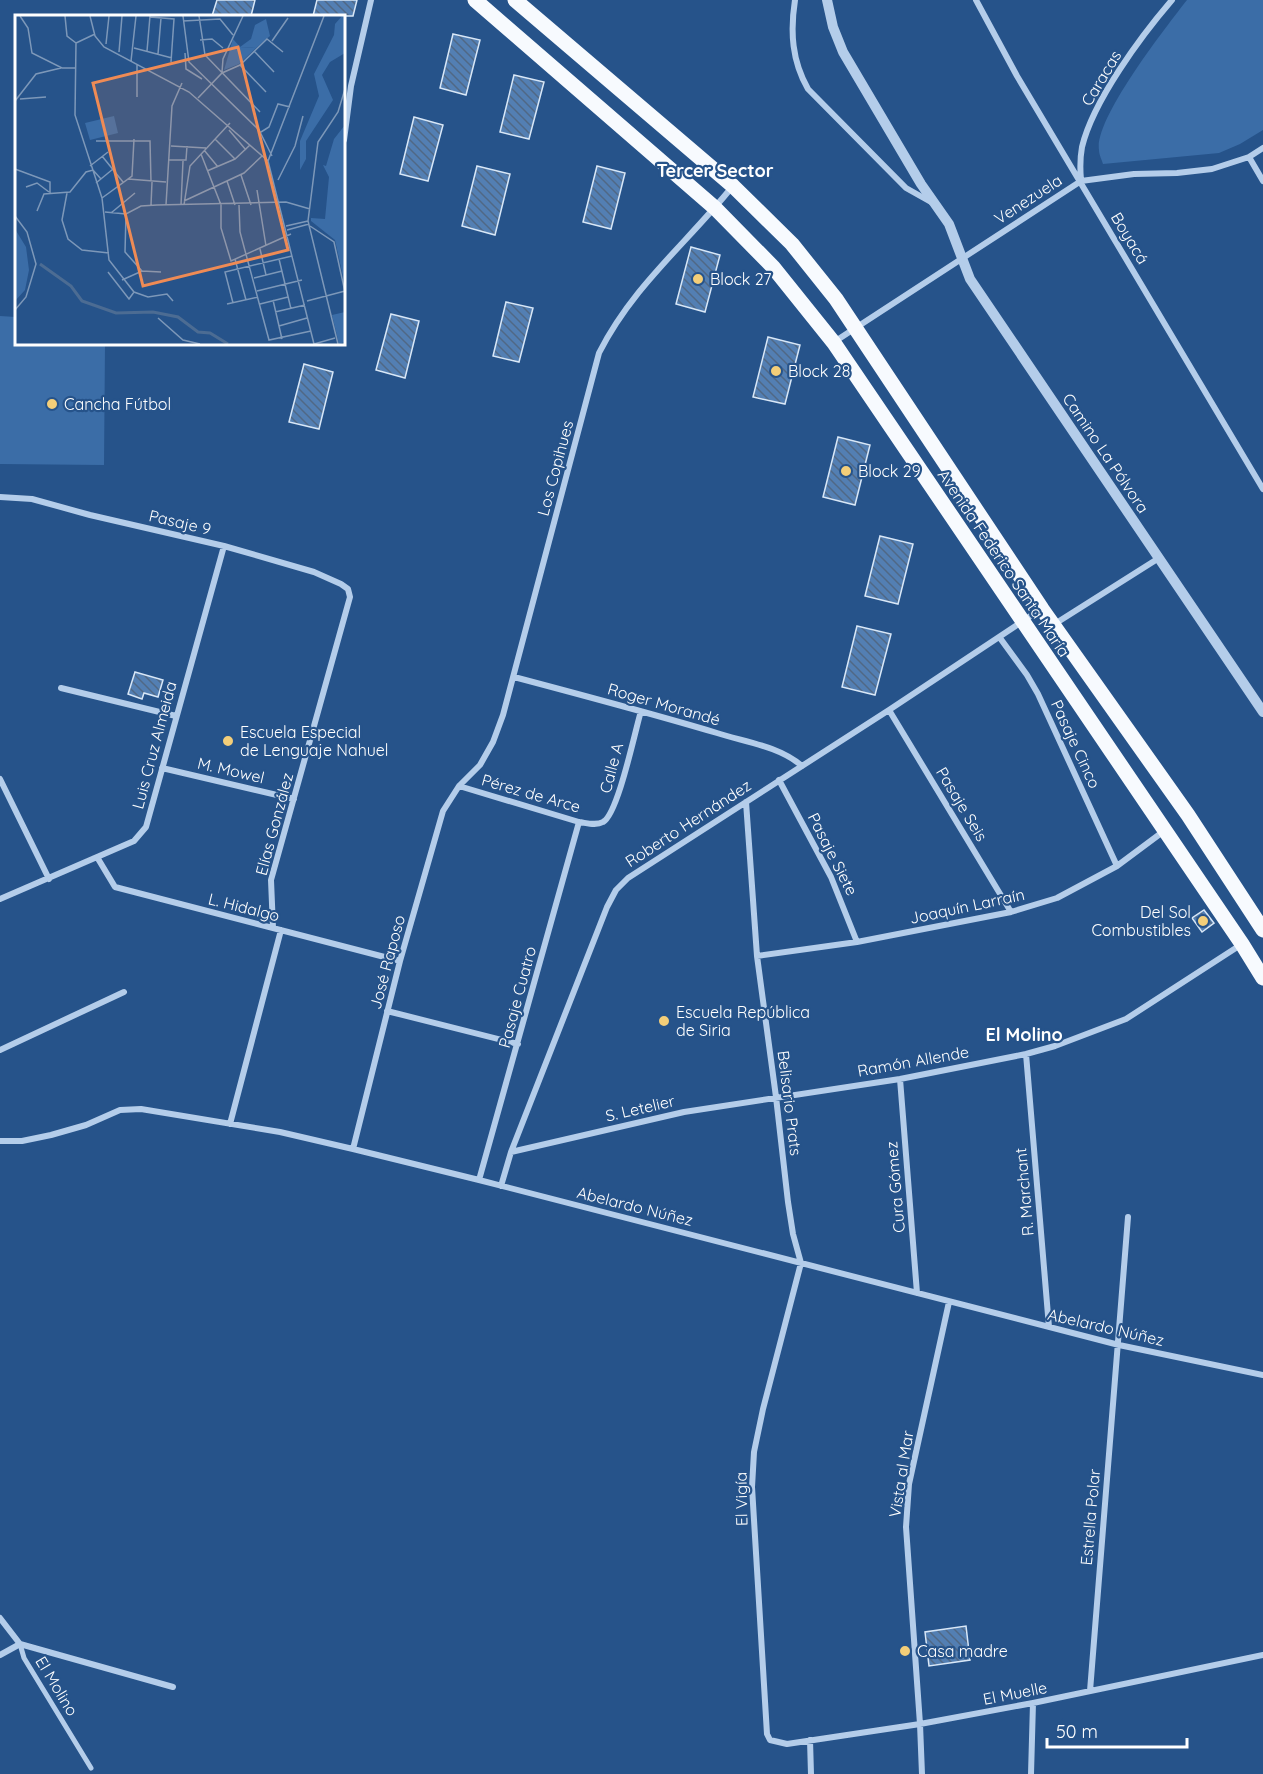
<svg xmlns="http://www.w3.org/2000/svg" width="1263" height="1774" font-family="Quicksand,sans-serif">
<defs>
<pattern id="building-back-hatch" width="6" height="6" patternUnits="userSpaceOnUse" patternTransform="scale(1.5)"><rect width="6" height="6" fill="#537fb3"/><path d="M-1 5l2 2M0 0l6 6M5-1l2 2" fill="none" stroke="#506885"/></pattern>
</defs>
<rect width="100%" height="100%" fill="#26538a"/>
<path fill="#3b6da7" d="M1187 0H1263V130L1240 144 1219 153 1103 164C1102 160 1099 155 1099 150 1094 119 1166 27 1187 0Z
M0 316 16 317V344H105L104 465 0 464Z"/>
<path fill="url(#building-back-hatch)" stroke="#d8e7f7" stroke-width="1.5" d="M217 0H255L251 16H212Z
M317 0H357L353 16H313Z
M453 34 480 40 466 95 440 88Z
M514 75 544 82 529 139 500 132Z
M414 117 443 125 428 181 400 174Z
M477 166 510 174 495 235 462 226Z
M597 166 625 173 611 229 583 222Z
M691 247 720 255 705 312 676 304Z
M506 302 533 308 519 362 493 356Z
M391 314 419 321 405 378 376 370Z
M768 337 800 345 785 404 753 397Z
M304 364 333 372 319 429 289 422Z
M838 437 870 445 855 505 823 497Z
M880 536 913 544 898 604 865 596Z
M857 626 891 634 875 695 842 687Z
M135 672 163 680 158 697 144 693 142 699 128 694Z
M1204 910 1214 923 1202 932 1192 918Z
M966 1626 970 1660 929 1666 925 1632Z"/>
<g fill="none" stroke-linecap="round" stroke-linejoin="round">
<path stroke="#b4cdea" stroke-width="5" d="M20 1644 24 1658 91 1768"/>
<path stroke="#b4cdea" stroke-width="6" d="M795 0C790 32 792 61 808 89L906 188 931 202
M976 0 1017 76 1263 489
M344 140 351 86 371 0
M1249 157 1263 181
M1081 180C1080 169 1080 158 1082 147 1093 101 1141 36 1172 0
M834 342 1081 181 1134 174 1177 173 1212 169 1249 157 1263 148
M0 497 32 499 90 515 224 546 314 572 341 584 348 589 350 597 271 880 273 928
M1053 625 1159 558
M1000 638 1027 675 1038 694 1117 866
M514 677C582 695 650 713 717 733 745 742 779 746 802 766
M61 688 176 716
M889 710 1011 912
M162 768 294 799
M0 779 49 879
M779 780 831 877 857 942
M459 786 579 822C587 823 596 826 603 822 618 814 635 731 641 711
M746 802 757 956 776 1097 788 1202 793 1234 801 1263 763 1409 754 1452 752 1487 767 1734 770 1740 787 1744 920 1724 1033 1703 1263 1655
M97 857 115 887 400 961
M0 899 134 841 146 827 224 546
M757 956 857 942 1011 912 1057 898 1117 866 1164 831
M387 1011 518 1044
M0 1050 124 992
M1026 1054 1049 1327
M900 1079 917 1293
M230 1124 281 930
M0 1141H22L51 1135 86 1125 120 1110 141 1109 280 1132 353 1149 479 1180 1119 1345 1263 1375
M353 1149 400 961 443 811 459 786 480 765 493 742 503 715 599 353C633 286 686 244 732 187
M511 1152 684 1112 900 1079 1026 1054 1055 1046 1126 1019 1242 944
M479 1180 579 822
M501 1186 511 1152 607 907 616 890 628 878 889 710 1041 609
M0 1618 20 1644
M0 1655 20 1644 173 1687
M1090 1691 1128 1217
M810 1740 811 1774
M922 1774 920 1724 906 1527 909 1484 949 1302
M1031 1774 1033 1703"/>
<path stroke="#b4cdea" stroke-width="10" d="M827 0 833 27 843 52 921 184 949 224 970 279 1263 712"/>
<path stroke="#f7fafe" stroke-width="15" d="M475 0 715 208 773 267 834 343 1242 944 1263 978
M515 0 733 186 792 244 836 299 1042 609 1188 815 1263 930"/>
</g>
<g fill="#f3ce79" stroke="#26538a" stroke-width="2">
<circle cx="698" cy="279" r="6"/>
<circle cx="776" cy="371" r="6"/>
<circle cx="52" cy="404" r="6"/>
<circle cx="846" cy="471" r="6"/>
<circle cx="228" cy="741" r="6"/>
<circle cx="1203" cy="921" r="6"/>
<circle cx="664" cy="1021" r="6"/>
<circle cx="905" cy="1651" r="6"/>
</g>
<g text-anchor="middle" dominant-baseline="central" stroke-width="4.5" stroke-linejoin="round" paint-order="stroke">
<g font-size="16" fill="#fff" stroke="#26538a">
<text transform="translate(1101 78) rotate(-59)">Caracas</text>
<text transform="translate(1028 199) rotate(-33)">Venezuela</text>
<text transform="translate(1130 238) rotate(59)">Boyacá</text>
<text transform="translate(1106 453) rotate(56)">Camino La Pólvora</text>
<text transform="translate(555 468) rotate(-75)">Los Copihues</text>
<text transform="translate(180 522) rotate(13)">Pasaje 9</text>
<text transform="translate(1004 563) rotate(56)">Avenida Federico Santa María</text>
<text transform="translate(664 704) rotate(16)">Roger Morandé</text>
<text transform="translate(1076 744) rotate(65)">Pasaje Cinco</text>
<text transform="translate(154 745) rotate(-75)">Luis Cruz Almeida</text>
<text transform="translate(611 768) rotate(-75)">Calle A</text>
<text transform="translate(231 770) rotate(13)">M. Mowel</text>
<text transform="translate(531 793) rotate(16)">Pérez de Arce</text>
<text transform="translate(962 804) rotate(59)">Pasaje Seis</text>
<text transform="translate(688 823) rotate(-33)">Roberto Hernández</text>
<text transform="translate(274 824) rotate(-75)">Elías González</text>
<text transform="translate(833 854) rotate(63)">Pasaje Siete</text>
<text transform="translate(967 906) rotate(-12)">Joaquín Larraín</text>
<text transform="translate(244 907) rotate(14)">L. Hidalgo</text>
<text transform="translate(387 962) rotate(-75)">José Raposo</text>
<text transform="translate(517 997) rotate(-75)">Pasaje Cuatro</text>
<text transform="translate(913 1061) rotate(-10)">Ramón Allende</text>
<text transform="translate(790 1103) rotate(83)">Belisario Prats</text>
<text transform="translate(640 1108) rotate(-13)">S. Letelier</text>
<text transform="translate(895 1187) rotate(-95)">Cura Gómez</text>
<text transform="translate(1024 1192) rotate(-95)">R. Marchant</text>
<text transform="translate(635 1206) rotate(14)">Abelardo Núñez</text>
<text transform="translate(1106 1327) rotate(13)">Abelardo Núñez</text>
<text transform="translate(901 1474) rotate(-81)">Vista al Mar</text>
<text transform="translate(741 1499) rotate(-91)">El Vigía</text>
<text transform="translate(1090 1517) rotate(-85)">Estrella Polar</text>
<text transform="translate(57 1686) rotate(59)">El Molino</text>
<text transform="translate(1015 1693) rotate(-11)">El Muelle</text>
</g>
<g font-size="16" fill="#fff" stroke="#26538a" text-anchor="start">
<text x="710" y="279">Block 27</text>
<text x="788" y="371">Block 28</text>
<text x="64" y="404">Cancha Fútbol</text>
<text x="858" y="471">Block 29</text>
<text x="240" y="732">Escuela Especial<tspan x="240" dy="18">de Lenguaje Nahuel</tspan></text>
<text x="1191" y="912" text-anchor="end">Del Sol<tspan x="1191" dy="18">Combustibles</tspan></text>
<text x="676" y="1012">Escuela República<tspan x="676" dy="18">de Siria</tspan></text>
<text x="917" y="1651">Casa madre</text>
</g>
<g font-size="18" font-weight="bold" fill="#fff" stroke="#26538a">
<text x="715" y="170">Tercer Sector</text>
<text x="1024" y="1034">El Molino</text>
</g>
</g>
<g transform="translate(15 15)">
<rect width="330" height="330" fill="#26538a"/>
<path d="M327 1H330V38L315 47 307 60 318 85 291 126V144L285 155V126L304 81 299 59 319 20 320 9ZM251 4 255 21 241 33 225 32 236 24 240 10ZM330 110V271L320 225 296 206V203L310 204 314 162 308 150 311 151 319 124ZM330 297V327L324 329 317 300Z" fill="#3b6da7"/>
<path d="M218 24 225 32 241 33 224 49 209 55ZM99 101 103 118 75 125 70 108ZM0 214 11 232 14 255 10 275 0 286Z" fill="#3b6da7"/>
<path fill="none" stroke="#4c6c93" stroke-width="3" d="M25 249 56 271 67 286 101 298 138 297 163 302 183 317 195 318 213 329"/>
<path fill="none" stroke="#7d98b9" stroke-width="1.5" d="M5 1 13 13 17 38 47 53H60M50 1 52 21 61 28M75 1 80 21 89 32 174 77 253 146 299 329M168 1 174 47 244 115 257 141M184 1 190 40 245 97M135 2 159 4 156 47M168 6 205 4 218 20M80 19 61 28 60 100 87 183 94 245 119 277 133 282 152 279 158 286M185 25 197 24 208 33M257 26 273 3M91 29 94 1M119 33 157 43M132 36 135 1M239 36 259 57M104 37 107 1M170 38 171 54 187 64M143 39 146 3M116 46 121 1M122 50V82M225 50 251 77M207 57 208 44 228 1M183 83 207 58 225 50 252 24 268 37M5 84 31 82M0 86 21 59 46 53M214 115 231 135M246 117 254 112 263 89 275 92M200 124 220 144M81 126H135L136 167M156 131 191 133M189 135 203 152M186 139 206 190V213L216 246 276 219M87 141 108 167M153 145H171L172 131M253 146 309 1M75 151 93 137M0 154 35 167V178M192 156 220 144 235 130M226 160 236 190M113 164 151 167M263 165 280 131 288 101M212 166 220 190M81 168 98 154M11 172 22 168 34 177M242 175 251 231M52 178 47 205 53 224 67 235 94 238M87 183 117 161 119 124M169 186 229 158 247 141M136 190 137 167M151 190 157 91 167 68M166 190 168 146M169 190 175 151 215 108M224 190 225 217 254 325 296 316M22 196 29 179 55 177 71 157 78 155 86 164M90 197 111 199 126 191 142 190 271 187 295 194M96 198 120 178M111 199 110 237 127 256M0 201 12 217 21 249 11 282 0 295M271 211 293 206M295 211 319 227 330 277M272 215 294 209M245 234 251 260M220 244 231 285M264 244 276 294M93 257 114 284 119 277M239 263 267 256M107 265 127 256 146 257M242 276 287 265M258 285 267 324M292 286 330 276M218 288 210 257 277 241M212 289 243 282M245 289 273 282M260 297 290 290M143 303 168 325 185 329M264 311 292 303M299 329 320 323M323 329 293 206 303 127 323 97 330 74"/>
<path fill="#ef8b55" fill-opacity="0.15" stroke="#ef8b55" stroke-width="3" d="M223 32 273 235 128 271 78 68Z"/>
<rect width="330" height="330" fill="none" stroke="#fff" stroke-width="3"/>
</g>
<path d="M1047 1738v9h140v-9" fill="none" stroke="#ffffff" stroke-width="3"/>
<text x="1056" y="1738" font-size="18" fill="#ffffff" stroke="#26538a" stroke-width="4.5" paint-order="stroke">50 m</text>
</svg>
